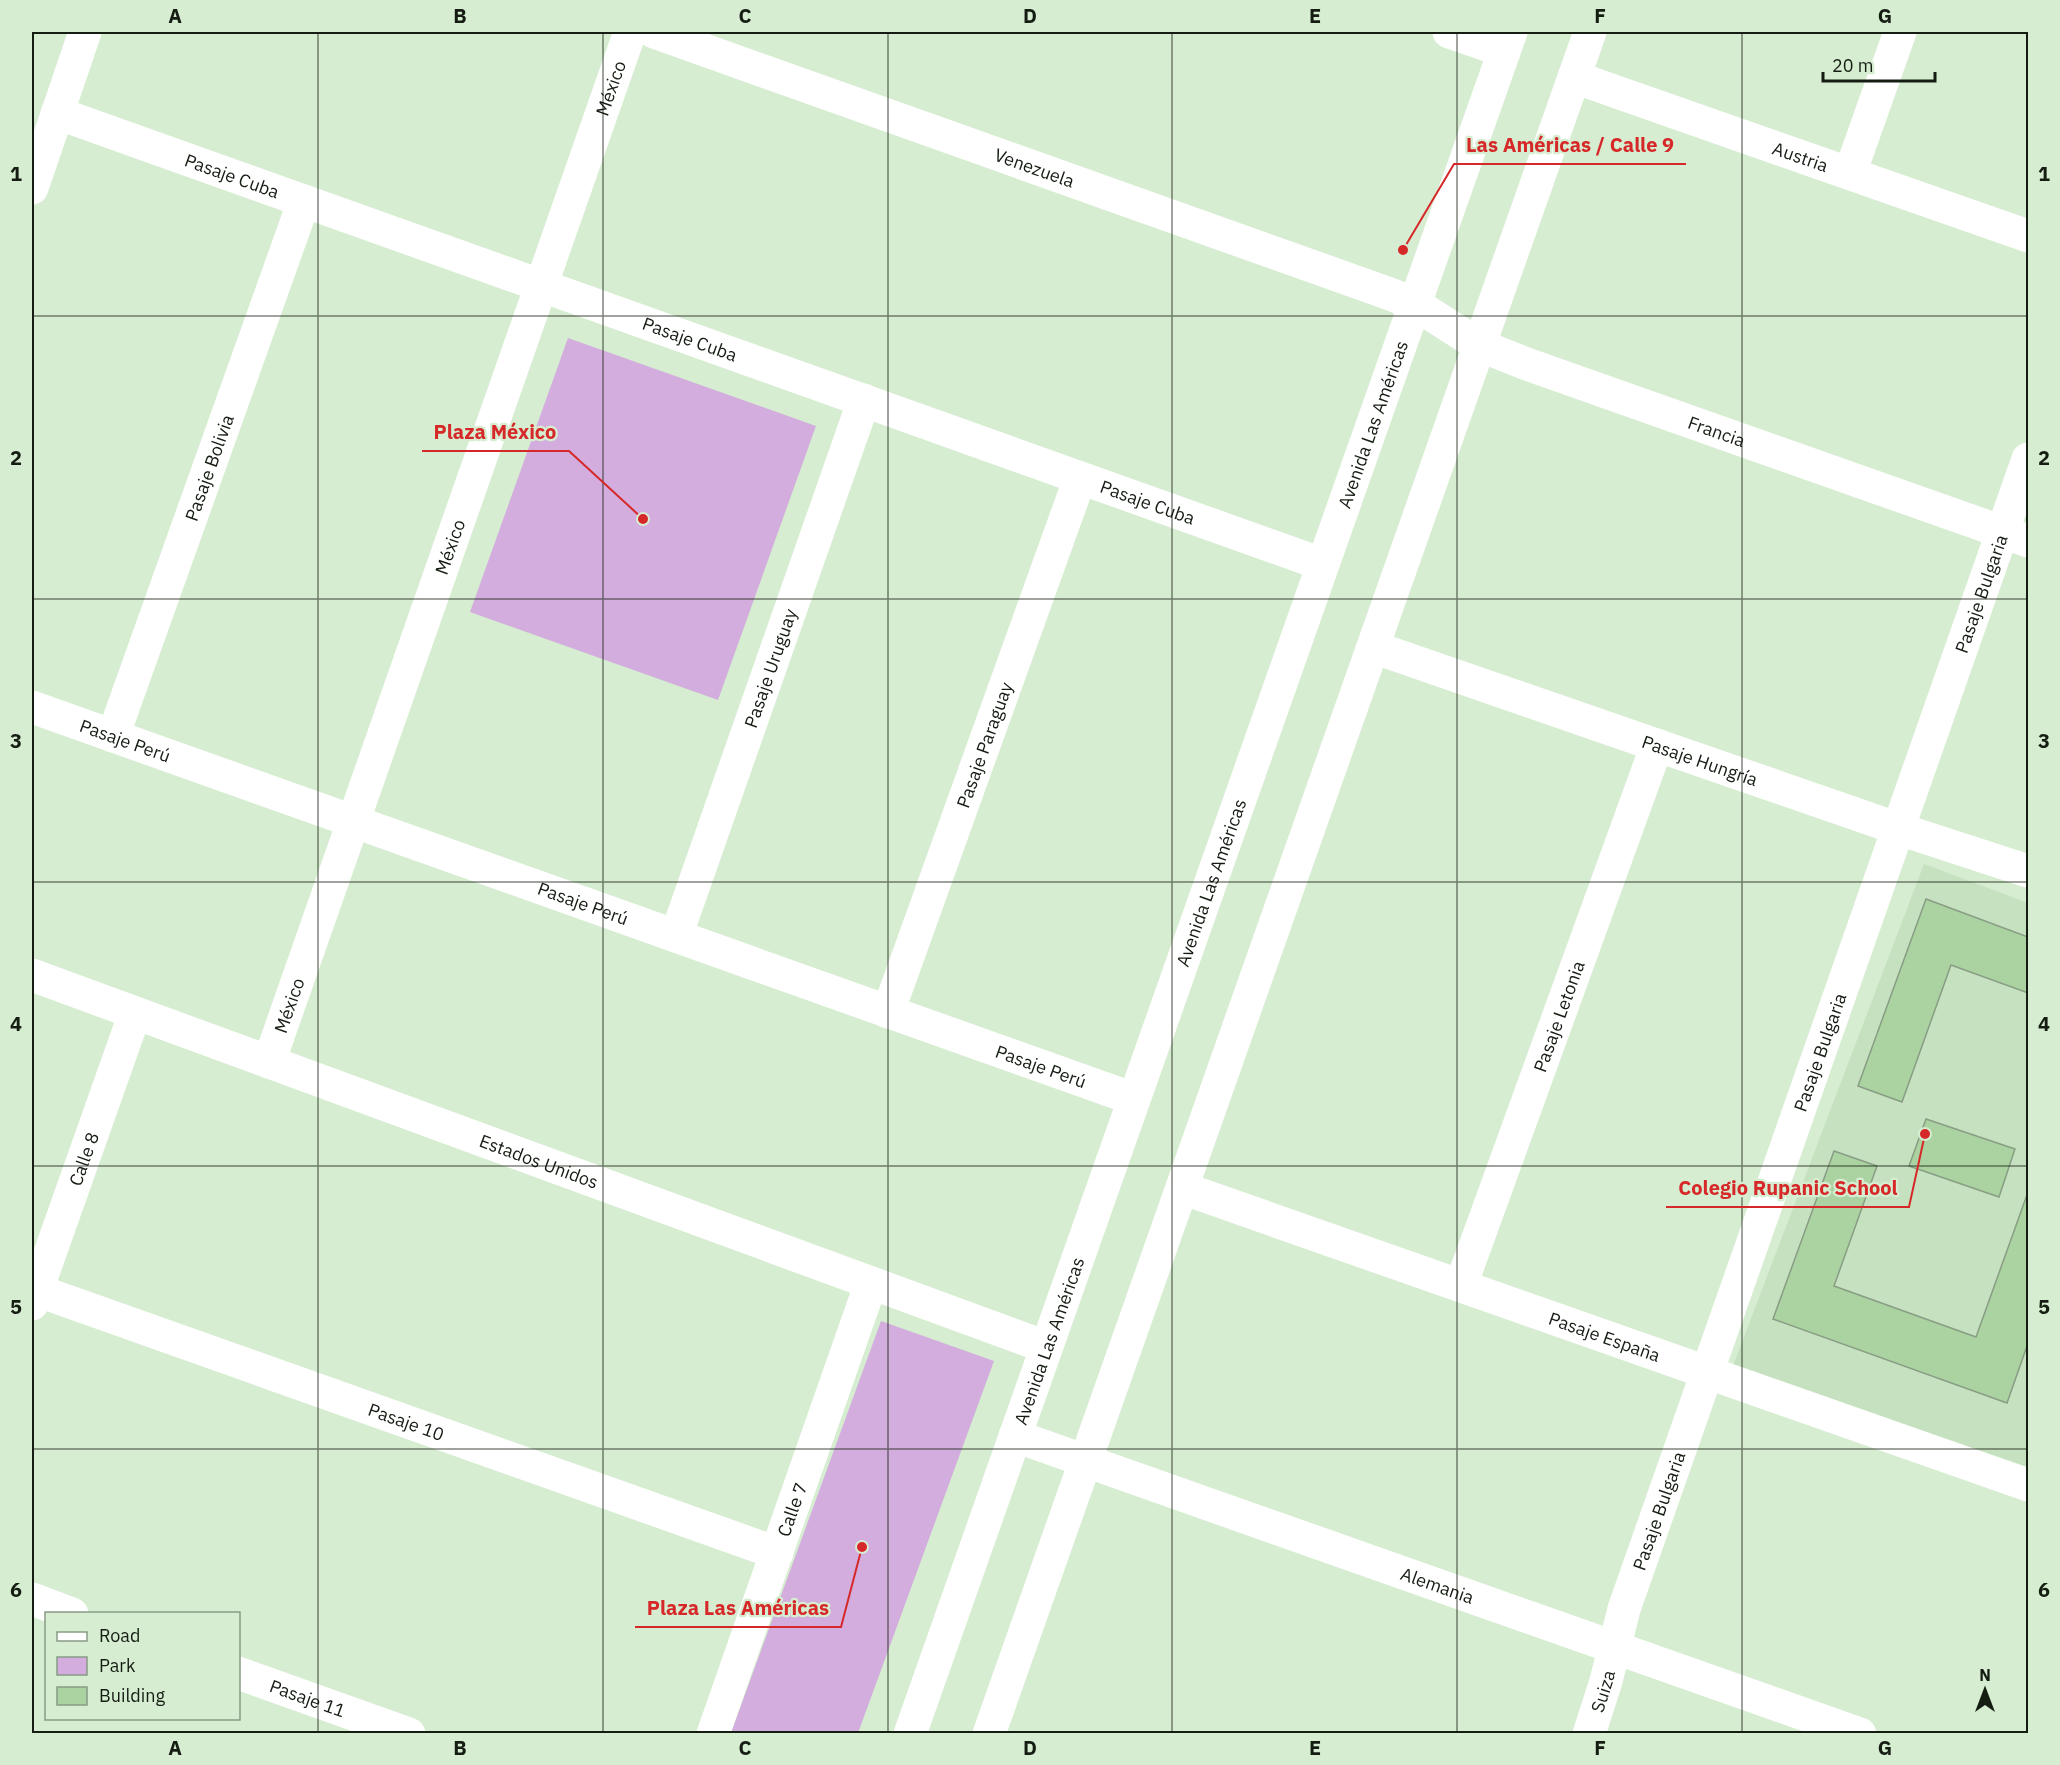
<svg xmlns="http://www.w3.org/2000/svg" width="2060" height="1765" font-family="'IBM Plex Sans',sans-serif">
<rect width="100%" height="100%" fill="#d6edd1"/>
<path fill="#c6e1bf" d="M1924 864 2028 903V1467L1733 1366Z"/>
<path fill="#d2addd" d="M568 338 816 426 718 700 470 612Z
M881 1321 994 1361 858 1733H731Z"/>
<path fill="#abd3a2" stroke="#889d84" stroke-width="1.5" d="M1926 899 2028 937V993L1951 965 1902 1102 1858 1086Z
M1926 1119 2015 1149 1999 1197 1909 1166Z
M1834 1151 1877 1166 1834 1286 1976 1337 2028 1192V1343L2007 1403 1773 1319Z"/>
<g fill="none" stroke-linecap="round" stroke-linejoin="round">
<g stroke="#fff" stroke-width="33">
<path id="s1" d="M654 32 1390 294 1415 304 1479 345 1524 363 2028 541"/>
<path d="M1449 32 1504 51"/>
<path id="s2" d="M1574 77 2028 236"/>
<path id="s3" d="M57 113 1322 564"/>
<path d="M1850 173 1900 32"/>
<path d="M32 188 85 32"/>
<path id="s4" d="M1373 647 1899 829 2028 871"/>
<path id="s5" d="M32 707 1134 1099"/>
<path id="s6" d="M113 736 304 201"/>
<path id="s7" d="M676 936 864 400"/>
<path id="s8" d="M32 975 1046 1347"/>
<path id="s9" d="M888 1012 1080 478"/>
<path id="s10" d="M269 1062 630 32"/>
<path id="s11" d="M1182 1188 2028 1485"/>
<path id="s12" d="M1461 1285 1657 745"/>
<path id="s13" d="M36 1290 777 1553"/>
<path id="s14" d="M32 1304 135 1013"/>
<path id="s15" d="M1015 1436 1860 1734"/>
<path d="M32 1599 72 1614"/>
<path id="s16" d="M238 1673 409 1734"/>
<path id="s17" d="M713 1734 871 1283"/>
<path id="s18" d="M1589 1734 1606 1681 1624 1609 2028 459"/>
</g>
<g stroke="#fff" stroke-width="33">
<path id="s19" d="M910 1734 1511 32"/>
<path d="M989 1734 1590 32"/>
</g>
</g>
<path fill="none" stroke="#151d13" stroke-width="1.5" stroke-opacity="0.55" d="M318 32V1734M603 32V1734M888 32V1734M1172 32V1734M1457 32V1734M1742 32V1734M32 316H2028M32 599H2028M32 882H2028M32 1166H2028M32 1449H2028"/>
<g text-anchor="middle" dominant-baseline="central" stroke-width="4.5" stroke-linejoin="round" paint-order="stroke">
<g font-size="18" fill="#151d13" stroke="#d6edd1">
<text stroke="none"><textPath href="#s10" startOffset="1032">México</textPath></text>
<text stroke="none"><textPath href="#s2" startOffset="240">Austria</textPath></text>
<text stroke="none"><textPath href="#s1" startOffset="404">Venezuela</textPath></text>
<text stroke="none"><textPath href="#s3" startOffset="186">Pasaje Cuba</textPath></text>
<text stroke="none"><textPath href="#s3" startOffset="672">Pasaje Cuba</textPath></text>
<text stroke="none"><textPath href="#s19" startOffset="1389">Avenida Las Américas</textPath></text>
<text stroke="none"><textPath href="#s1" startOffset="1137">Francia</textPath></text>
<text stroke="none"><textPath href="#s6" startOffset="285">Pasaje Bolivia</textPath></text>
<text stroke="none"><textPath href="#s3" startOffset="1158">Pasaje Cuba</textPath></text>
<text stroke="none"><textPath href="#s10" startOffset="546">México</textPath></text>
<text stroke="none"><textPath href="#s18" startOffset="1206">Pasaje Bulgaria</textPath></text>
<text stroke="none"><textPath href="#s7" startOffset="284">Pasaje Uruguay</textPath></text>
<text stroke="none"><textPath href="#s5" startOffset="99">Pasaje Perú</textPath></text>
<text stroke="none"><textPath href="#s9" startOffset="284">Pasaje Paraguay</textPath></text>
<text stroke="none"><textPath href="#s4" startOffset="346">Pasaje Hungría</textPath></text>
<text stroke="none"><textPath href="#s19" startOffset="903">Avenida Las Américas</textPath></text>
<text stroke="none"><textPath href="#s5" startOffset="585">Pasaje Perú</textPath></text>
<text stroke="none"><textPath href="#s10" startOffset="60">México</textPath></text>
<text stroke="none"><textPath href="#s12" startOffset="286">Pasaje Letonia</textPath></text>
<text stroke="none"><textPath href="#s18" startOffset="720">Pasaje Bulgaria</textPath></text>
<text stroke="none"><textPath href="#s5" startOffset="1071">Pasaje Perú</textPath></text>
<text stroke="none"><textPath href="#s14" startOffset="154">Calle 8</textPath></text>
<text stroke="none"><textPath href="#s8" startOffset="540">Estados Unidos</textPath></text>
<text stroke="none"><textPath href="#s11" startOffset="448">Pasaje España</textPath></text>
<text stroke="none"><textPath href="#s19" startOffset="417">Avenida Las Américas</textPath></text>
<text stroke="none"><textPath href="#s13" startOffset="393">Pasaje 10</textPath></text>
<text stroke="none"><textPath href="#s17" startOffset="238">Calle 7</textPath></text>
<text stroke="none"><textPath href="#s18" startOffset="234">Pasaje Bulgaria</textPath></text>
<text stroke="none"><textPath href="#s15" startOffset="448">Alemania</textPath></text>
<text stroke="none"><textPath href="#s18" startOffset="45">Suiza</textPath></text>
<text stroke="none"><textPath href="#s16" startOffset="74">Pasaje 11</textPath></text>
</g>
</g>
<path fill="none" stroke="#d62828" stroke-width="2" d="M1403 250L1454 164H1686M643 519L569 451H422M1925 1134L1909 1207H1666M862 1547L841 1627H635"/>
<g fill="#d62828" stroke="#d6edd1" stroke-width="2">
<circle cx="1403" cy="250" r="6"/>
<circle cx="643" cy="519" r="6"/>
<circle cx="1925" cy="1134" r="6"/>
<circle cx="862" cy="1547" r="6"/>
</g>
<g font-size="20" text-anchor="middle" font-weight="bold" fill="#d62828" stroke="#d6edd1" stroke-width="4.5" stroke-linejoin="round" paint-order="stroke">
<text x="1570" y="152">Las Américas / Calle 9</text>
<text x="495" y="439">Plaza México</text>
<text x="1788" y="1195">Colegio Rupanic School</text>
<text x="738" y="1615">Plaza Las Américas</text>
</g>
<rect width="2060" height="1765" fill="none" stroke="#d6edd1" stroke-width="66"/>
<rect x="45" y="1612" width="195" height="108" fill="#d6edd1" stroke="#899a85" stroke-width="1.5"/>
<rect x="57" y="1632" width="30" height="9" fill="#ffffff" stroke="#899a85" stroke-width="1.5"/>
<text x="99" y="1642" font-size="18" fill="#151d13">Road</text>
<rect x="57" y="1657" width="30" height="18" fill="#d2addd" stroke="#899a85" stroke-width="1.5"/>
<text x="99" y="1672" font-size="18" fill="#151d13">Park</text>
<rect x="57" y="1687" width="30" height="18" fill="#abd3a2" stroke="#899a85" stroke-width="1.5"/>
<text x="99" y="1702" font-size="18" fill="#151d13">Building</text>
<g transform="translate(1985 1690)" stroke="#d6edd1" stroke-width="4.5" paint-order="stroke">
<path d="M0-4.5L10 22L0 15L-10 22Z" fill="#151d13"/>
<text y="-9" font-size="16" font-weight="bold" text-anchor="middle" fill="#151d13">N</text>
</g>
<path d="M1823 72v9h112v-9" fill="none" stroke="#151d13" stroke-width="3"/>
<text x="1832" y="72" font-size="18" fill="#151d13" stroke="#d6edd1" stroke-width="4.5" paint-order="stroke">20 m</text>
<rect x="33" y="33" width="1994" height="1699" fill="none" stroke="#151d13" stroke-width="2"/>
<g font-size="20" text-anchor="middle" font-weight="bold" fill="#151d13">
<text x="175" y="23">A</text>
<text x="460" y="23">B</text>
<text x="745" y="23">C</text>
<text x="1030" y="23">D</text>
<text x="1315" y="23">E</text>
<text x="1600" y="23">F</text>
<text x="1885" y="23">G</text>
<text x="16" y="181">1</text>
<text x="2044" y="181">1</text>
<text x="16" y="465">2</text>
<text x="2044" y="465">2</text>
<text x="16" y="748">3</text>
<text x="2044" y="748">3</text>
<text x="16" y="1031">4</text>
<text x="2044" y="1031">4</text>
<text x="16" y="1314">5</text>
<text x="2044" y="1314">5</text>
<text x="16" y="1597">6</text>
<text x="2044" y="1597">6</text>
<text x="175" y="1755">A</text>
<text x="460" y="1755">B</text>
<text x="745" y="1755">C</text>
<text x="1030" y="1755">D</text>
<text x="1315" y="1755">E</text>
<text x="1600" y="1755">F</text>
<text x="1885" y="1755">G</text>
</g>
</svg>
